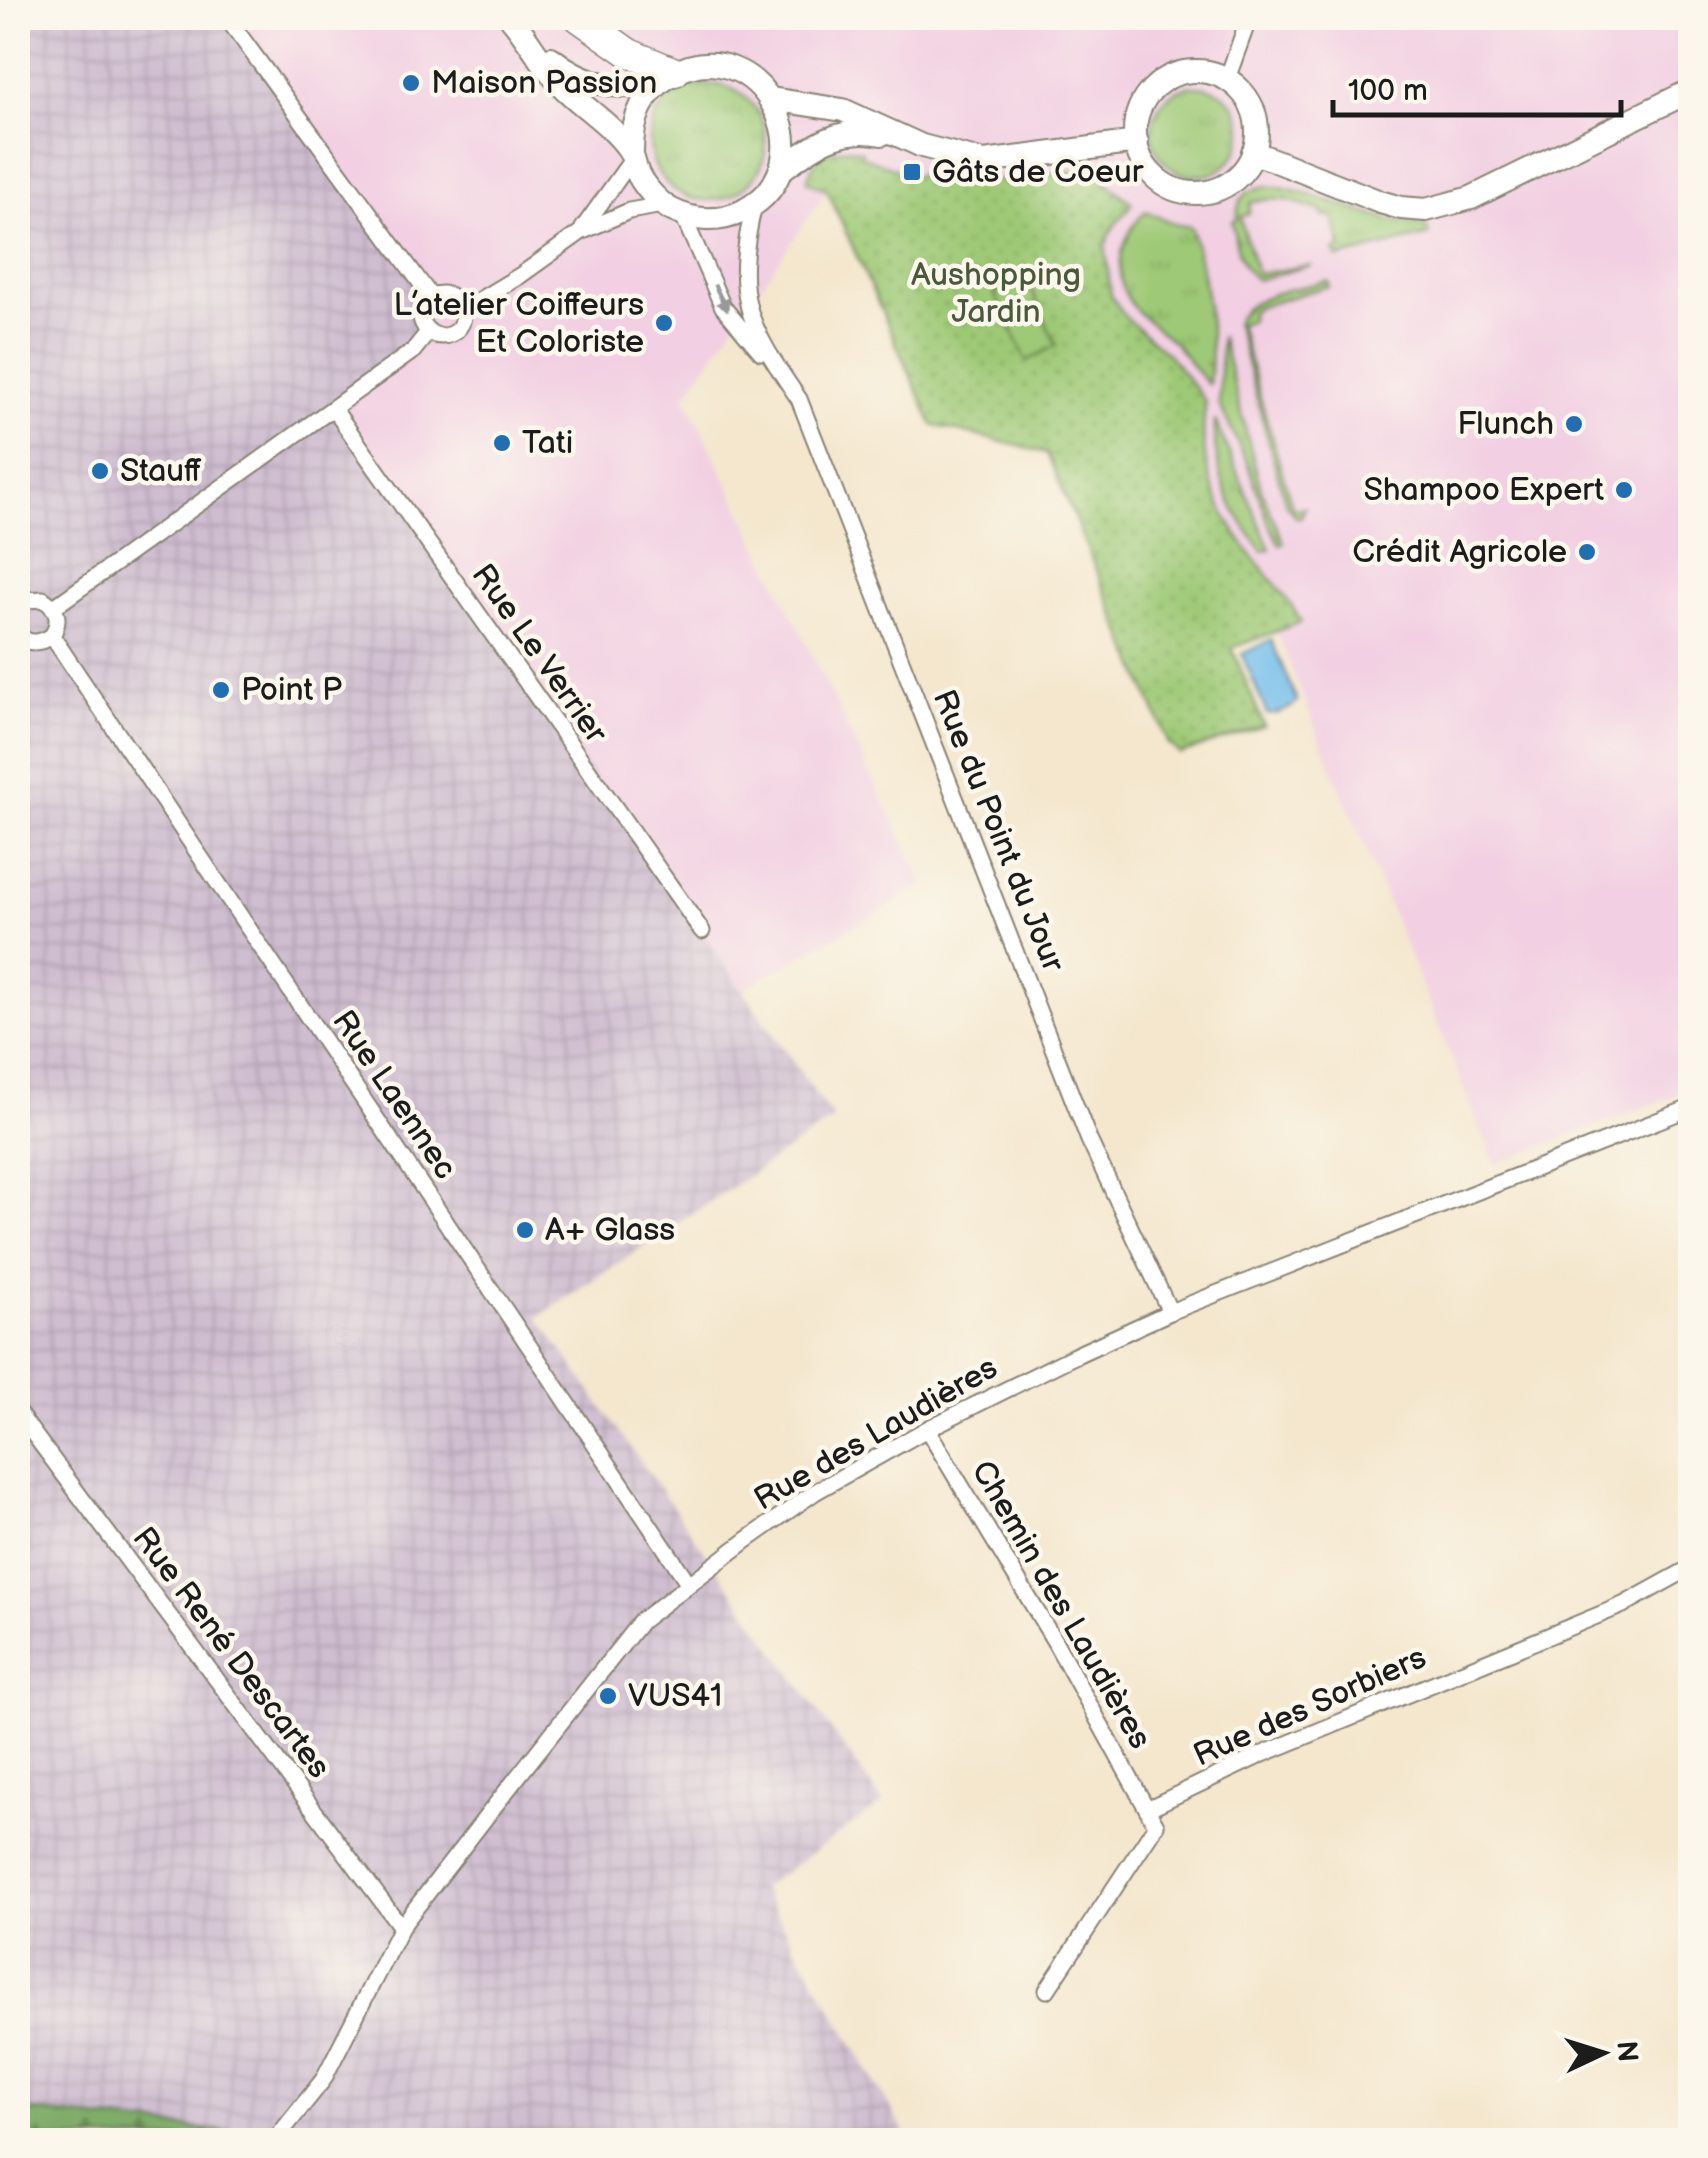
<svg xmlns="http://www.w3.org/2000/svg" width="1708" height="2158" font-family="'Balsamiq Sans',sans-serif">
<defs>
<pattern id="industrial-grid" width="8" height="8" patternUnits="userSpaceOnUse" patternTransform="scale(2.5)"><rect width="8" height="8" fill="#cfbdd0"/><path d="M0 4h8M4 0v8" fill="none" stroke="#b1a2b2"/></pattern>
<pattern id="grass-tufts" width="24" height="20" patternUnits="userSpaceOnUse" patternTransform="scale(2.5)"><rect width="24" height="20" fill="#9ec976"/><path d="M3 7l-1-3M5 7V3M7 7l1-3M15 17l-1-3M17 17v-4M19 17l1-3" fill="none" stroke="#88ac66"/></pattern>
<pattern id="forest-firs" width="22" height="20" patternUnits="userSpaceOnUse" patternTransform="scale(2.5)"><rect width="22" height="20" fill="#7ead67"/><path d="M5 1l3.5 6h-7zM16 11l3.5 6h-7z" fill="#668c54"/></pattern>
<pattern id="park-dots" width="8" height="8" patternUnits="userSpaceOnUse" patternTransform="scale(2.5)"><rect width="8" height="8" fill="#9ec976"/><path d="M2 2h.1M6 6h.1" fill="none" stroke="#88ac66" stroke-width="1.8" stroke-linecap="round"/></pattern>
</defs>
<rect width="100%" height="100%" fill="#fbf7ec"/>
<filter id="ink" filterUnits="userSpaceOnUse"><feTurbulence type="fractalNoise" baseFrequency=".01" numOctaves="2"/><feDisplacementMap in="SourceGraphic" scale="20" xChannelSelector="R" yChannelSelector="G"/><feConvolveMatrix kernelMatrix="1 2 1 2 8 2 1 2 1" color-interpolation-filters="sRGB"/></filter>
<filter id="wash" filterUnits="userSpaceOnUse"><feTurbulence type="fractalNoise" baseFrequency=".0048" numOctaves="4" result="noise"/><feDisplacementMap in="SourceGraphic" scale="40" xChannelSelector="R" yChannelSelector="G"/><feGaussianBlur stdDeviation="2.25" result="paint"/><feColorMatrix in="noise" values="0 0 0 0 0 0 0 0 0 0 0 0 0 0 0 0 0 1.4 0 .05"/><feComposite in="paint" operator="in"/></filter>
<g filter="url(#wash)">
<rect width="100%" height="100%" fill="#f4e7ce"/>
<path fill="#f2cfe2" d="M227 18H1690V1090L1495 1164 1278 636 1043 188 937 215 844 166 685 396 925 885 742 990 333 408Z"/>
<path fill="url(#industrial-grid)" d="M18 18H227L415 275 413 351 334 407 833 1119 538 1317 883 1803 761 1888 909 2140H268V2136L18 2110Z"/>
<path fill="url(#grass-tufts)" stroke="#5d7249" stroke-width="2.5" d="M650 142a58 58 0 1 1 116 0a58 58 0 1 1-116 0Z
M1152 131a45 45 0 1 1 90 0a45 45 0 1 1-90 0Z
M1267 186C1322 193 1371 222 1426 225L1429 235 1338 258 1334 251 1342 248 1332 215 1324 217 1321 211C1295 201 1278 195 1250 203L1249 214 1240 217 1257 274 1312 265 1257 280C1238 267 1236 242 1232 221L1236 220C1238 198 1246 189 1267 186Z
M1146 211 1174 224 1191 227C1205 276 1215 333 1209 384 1197 375 1186 355 1174 343 1161 330 1143 320 1132 305 1109 275 1122 235 1146 211Z
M1328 281 1329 286 1257 307 1251 312 1250 321 1239 324 1293 510 1305 507 1301 517H1296L1286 505 1236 323C1247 292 1300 289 1328 281Z
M1221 336 1262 492 1284 543 1280 545 1269 524 1247 462 1219 404Z
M1215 420 1270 549 1263 551C1229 508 1213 476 1215 420Z"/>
<path fill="url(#forest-firs)" stroke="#4d6442" stroke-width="2.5" d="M18 2110 269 2136 268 2140H18Z"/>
<path fill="url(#park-dots)" stroke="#5d7249" stroke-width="2.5" d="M848 148 862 151 861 156 917 177 920 172H932L1004 181 1070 171 1100 172 1110 185 1132 203 1109 234 1105 246 1111 295 1125 317 1169 355 1206 402C1196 459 1215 508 1250 553 1267 576 1288 596 1301 622L1232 648 1264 726 1180 754 1169 744 1047 453 933 425 827 190 807 181C813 158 824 150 848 148Z"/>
<path fill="#9ec976" stroke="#5d7249" stroke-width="2.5" d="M1026 278 1056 345 1027 361 994 293Z"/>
<path fill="#72bdeb" stroke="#476c84" stroke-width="2.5" d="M1271 640 1297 701C1293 709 1276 715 1267 714L1242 654Z"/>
</g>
<g filter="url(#ink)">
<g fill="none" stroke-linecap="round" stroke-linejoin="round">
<defs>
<path id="street" d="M227 18 431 297
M1227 79 1249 18
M754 205C732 297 748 325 799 399L1089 1140 1170 1312
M683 216 723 307 761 352
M583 228 633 158
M421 315a21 21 0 1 1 42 0a21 21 0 1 1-42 0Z
M463 310 521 275 581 232 629 211 663 205
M333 408 702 931
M54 607 413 351 429 331
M18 608 25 600 43 599C58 609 61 619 52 636 40 643 28 646 18 633
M52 636 689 1584
M18 1413 401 1927
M927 1429 1055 1642 1147 1809
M1047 1990 1156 1825 1147 1809 1263 1754 1623 1605 1690 1568
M275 2140 323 2080 401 1927 493 1808 641 1621 747 1540 815 1492 927 1429 1074 1356 1170 1312 1690 1108"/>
<path id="secondary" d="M511 18C529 39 542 65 561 85 582 107 610 123 628 148 634 156 634 166 639 176 645 187 658 202 670 209 693 221 719 223 743 211 834 164 758 24 671 75 642 92 632 119 632 152
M551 58C585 85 615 90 657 84
M1135 132a61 61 0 1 1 122 0a61 61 0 1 1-122 0Z
M771 99 843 110 922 146 984 162 1137 142
M1253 152 1380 202 1401 208 1426 210 1471 198 1690 91
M781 170C813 146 840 125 882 134"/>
<path id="highway" d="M579 18 629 53 675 72"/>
</defs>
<use href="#street" stroke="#888275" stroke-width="19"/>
<use href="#secondary" stroke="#888275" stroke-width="26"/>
<use href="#highway" stroke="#888275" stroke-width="31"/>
<use href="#street" stroke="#fff" stroke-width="15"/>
<use href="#secondary" stroke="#fff" stroke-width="22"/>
<use href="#highway" stroke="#fff" stroke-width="28"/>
</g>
<defs><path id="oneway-solid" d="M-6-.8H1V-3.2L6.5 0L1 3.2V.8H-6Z" transform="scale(2.5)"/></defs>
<use fill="#999" href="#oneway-solid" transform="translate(721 298) rotate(63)"/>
</g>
<g fill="#1f6fb2" stroke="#fbf7ec" stroke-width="4">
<circle cx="411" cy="83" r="10"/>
<rect x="902" y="162" width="20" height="20" rx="5"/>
<circle cx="664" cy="323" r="10"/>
<circle cx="1574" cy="424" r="10"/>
<circle cx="502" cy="443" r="10"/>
<circle cx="100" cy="471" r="10"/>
<circle cx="1624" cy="490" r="10"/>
<circle cx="1587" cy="552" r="10"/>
<circle cx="221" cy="690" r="10"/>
<circle cx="525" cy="1230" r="10"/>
<circle cx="608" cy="1696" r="10"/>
</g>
<g text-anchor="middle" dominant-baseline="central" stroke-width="9" stroke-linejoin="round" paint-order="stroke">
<g font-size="32" fill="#1c1c1c" stroke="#fbf7ec" text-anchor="start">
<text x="431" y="83">Maison Passion</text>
<text x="932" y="172">Gâts de Coeur</text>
<text x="644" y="305" text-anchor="end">L’atelier Coiffeurs<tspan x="644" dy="37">Et Coloriste</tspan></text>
<text x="1554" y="424" text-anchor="end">Flunch</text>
<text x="522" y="443">Tati</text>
<text x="120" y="471">Stauff</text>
<text x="1604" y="490" text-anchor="end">Shampoo Expert</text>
<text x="1567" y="552" text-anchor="end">Crédit Agricole</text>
<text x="241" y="690">Point P</text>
<text x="545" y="1230">A+ Glass</text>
<text x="628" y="1696">VUS41</text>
</g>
<g font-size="32" fill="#4a593c" stroke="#fbf7ec">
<text x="996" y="275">Aushopping<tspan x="996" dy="37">Jardin</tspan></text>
</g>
<g font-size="32" fill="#1c1c1c" stroke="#fbf7ec">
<text transform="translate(539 654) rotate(55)">Rue Le Verrier</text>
<text transform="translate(998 831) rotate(68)">Rue du Point du Jour</text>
<text transform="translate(394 1095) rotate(56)">Rue Laennec</text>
<text transform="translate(876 1434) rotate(-30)">Rue des Laudières</text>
<text transform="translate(1061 1605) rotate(60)">Chemin des Laudières</text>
<text transform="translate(231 1653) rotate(53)">Rue René Descartes</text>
<text transform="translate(1310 1707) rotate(-24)">Rue des Sorbiers</text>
</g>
</g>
<rect width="1708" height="2158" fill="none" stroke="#fbf7ec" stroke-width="60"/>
<g transform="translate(1603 2053) rotate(86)" stroke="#fbf7ec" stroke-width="8" paint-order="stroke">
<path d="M0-8L18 38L0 25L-18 38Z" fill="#1c1c1c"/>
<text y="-15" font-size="28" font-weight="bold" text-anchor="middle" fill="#1c1c1c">N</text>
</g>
<path d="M1333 100v15h288v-15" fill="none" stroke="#1c1c1c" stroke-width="5"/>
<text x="1348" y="100" font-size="30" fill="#1c1c1c" stroke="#fbf7ec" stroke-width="8" paint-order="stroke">100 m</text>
</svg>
